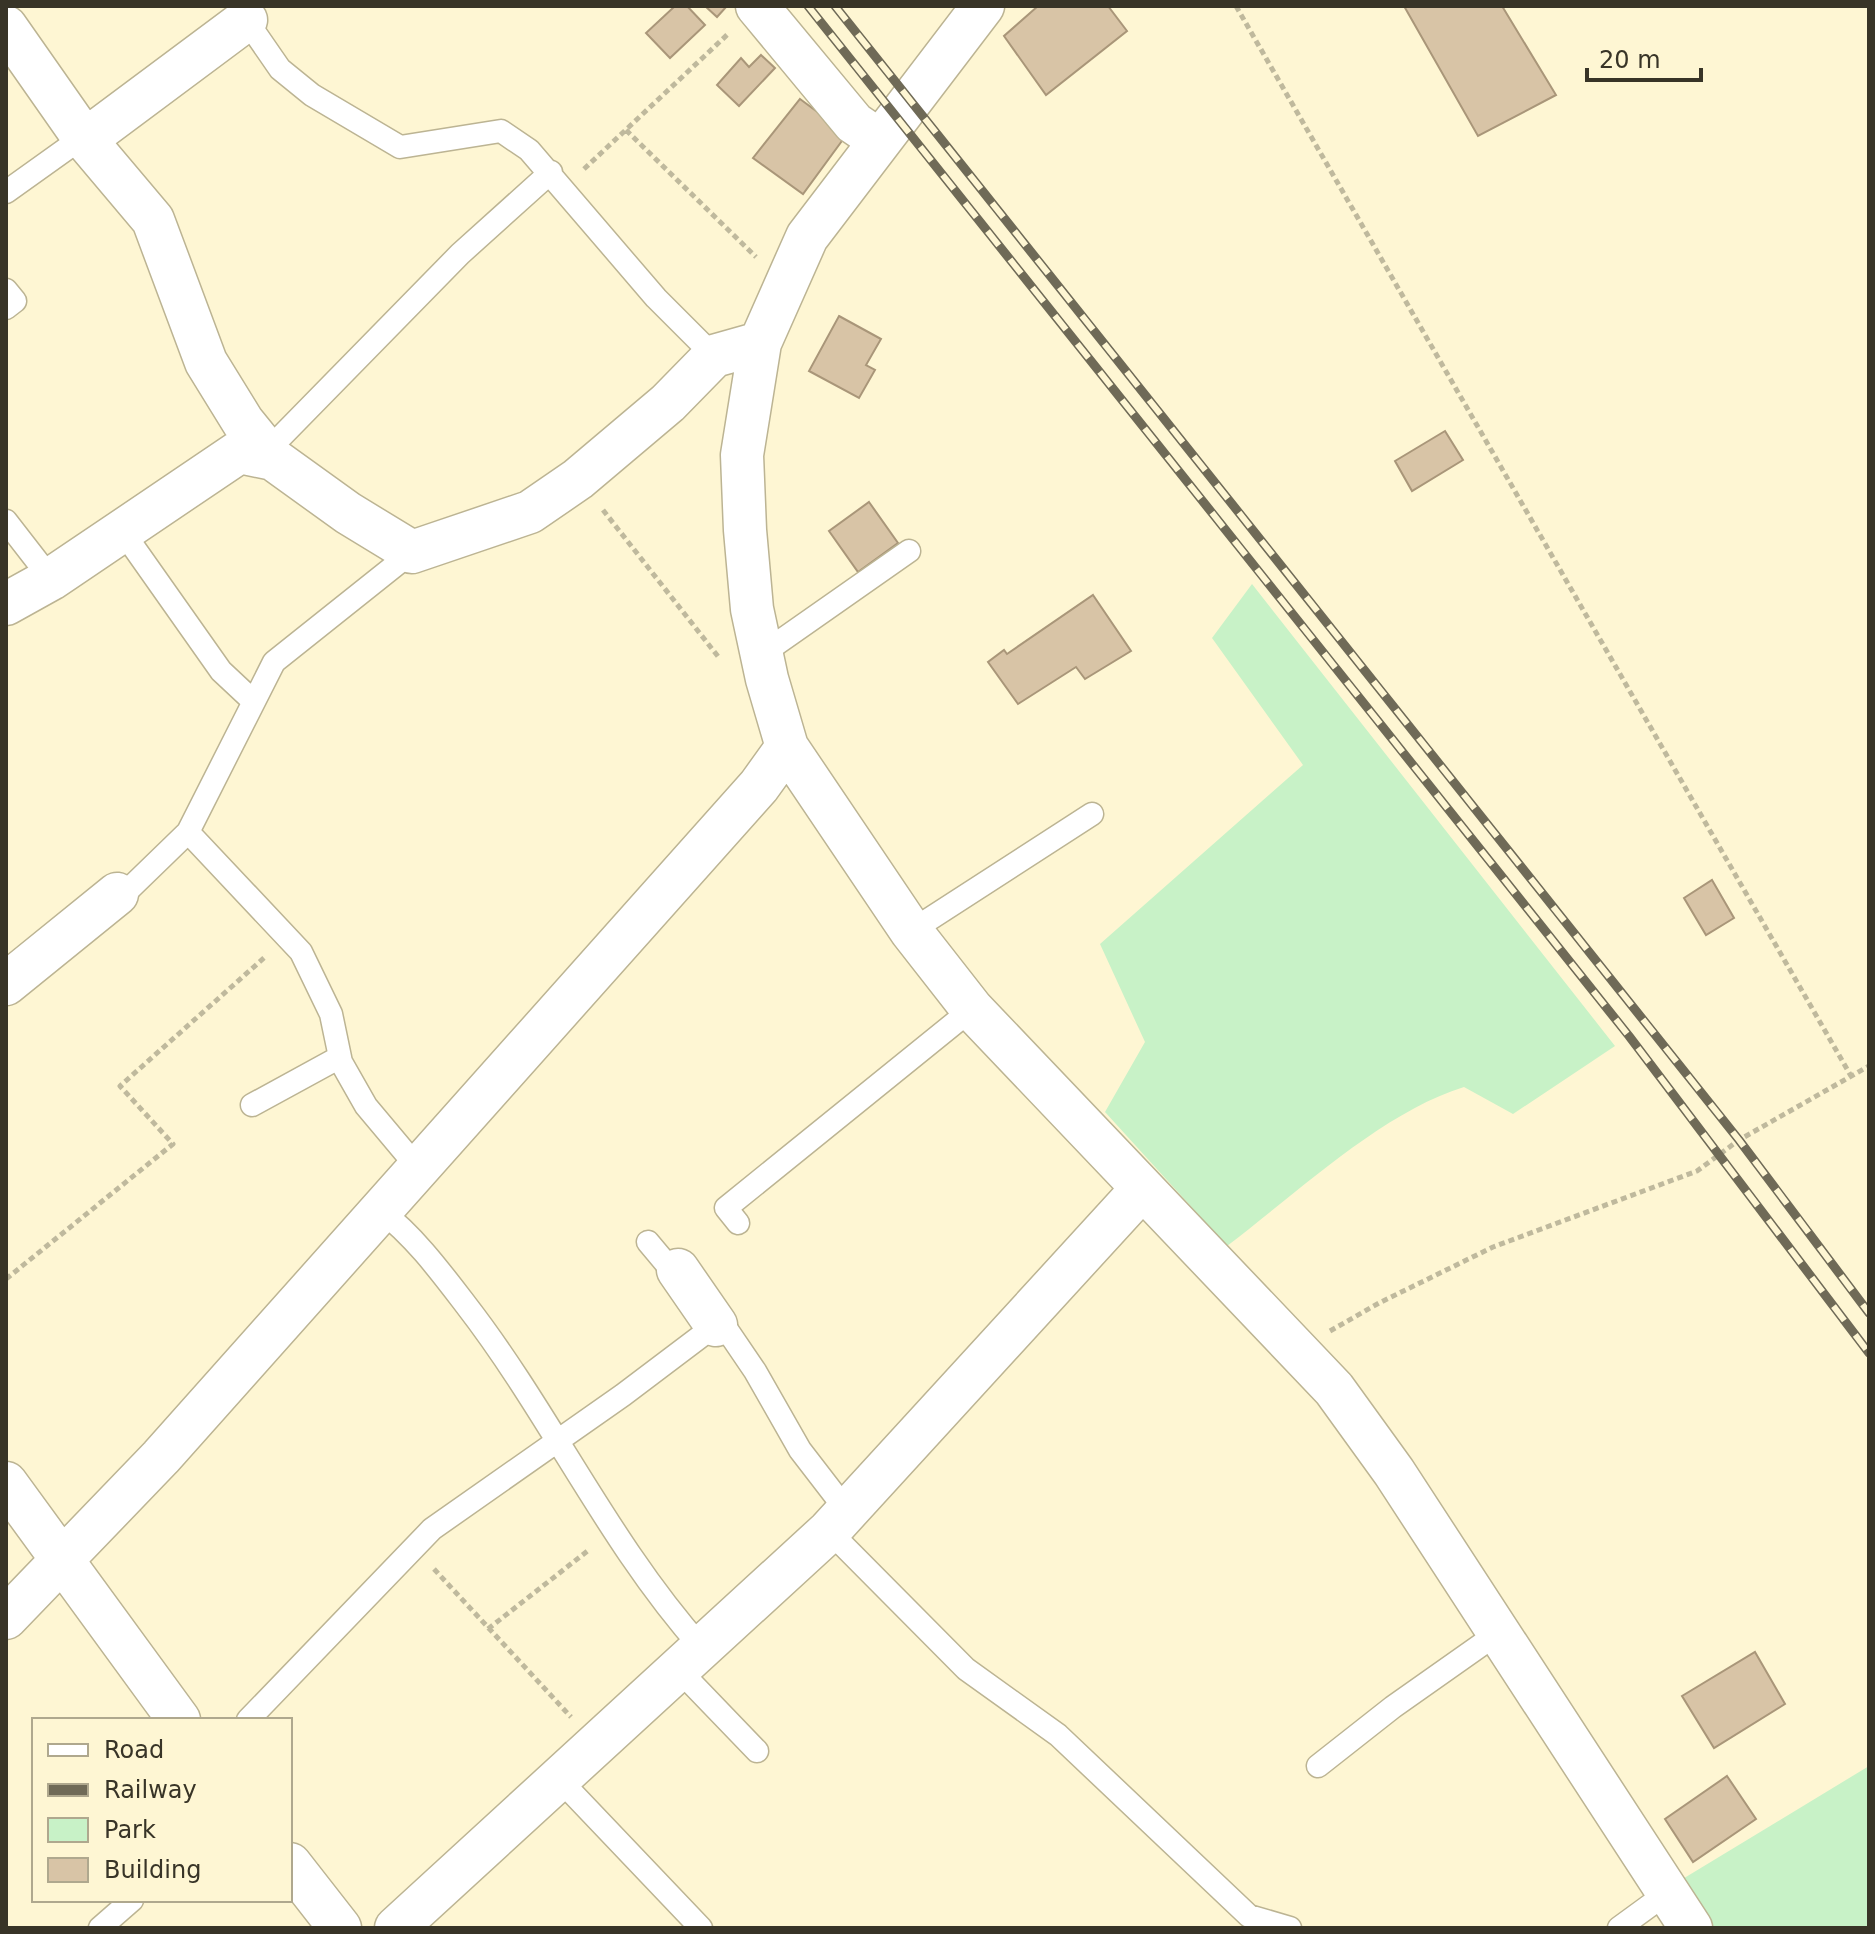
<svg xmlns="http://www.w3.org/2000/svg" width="1875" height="1934" font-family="'DejaVu Sans',sans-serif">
<rect width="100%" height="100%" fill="#fef6d3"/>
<path fill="#c8f2c7" d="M1252 584 1615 1046 1513 1114 1464 1087C1382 1112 1296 1194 1227 1246L1105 1112 1145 1042 1100 944 1303 765 1212 638Z
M1869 1766V1928H1711L1676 1883Z"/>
<path fill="#d8c4a6" stroke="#a99679" stroke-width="2" d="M675 6H687L705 25 670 58 646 33Z
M705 6H727L717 17Z
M1038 6H1108L1127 31 1046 95 1004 36Z
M1404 6H1502L1556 95 1478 136Z
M761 55 775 68 739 106 717 85 741 58 749 67Z
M800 99 847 134 803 194 753 158Z
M839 316 881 339 866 365 875 370 859 398 809 371Z
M1445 431 1463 460 1412 491 1395 461Z
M869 502 898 543 858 572 829 531Z
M1093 595 1131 651 1085 679 1076 667 1018 704 988 662 1004 650 1007 654Z
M1712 880 1734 918 1706 935 1684 898Z
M1755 1652 1785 1704 1714 1748 1682 1696Z
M1727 1776 1756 1819 1693 1862 1665 1819Z"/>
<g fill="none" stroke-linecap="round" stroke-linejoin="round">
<defs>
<path id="service" d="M242 14 280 69 312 95 400 147 501 131 529 150 656 298 714 356
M6 192 83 137
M6 290 15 301 6 308
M267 451 460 254 551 172
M6 521 51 579
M123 532 221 671 252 700
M762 654 909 551
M188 832 301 952 331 1014 341 1062 366 1106 418 1168
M117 894 122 896 188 832 274 662 412 552
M911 931 1092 814
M252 1105 340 1057
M380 1210C414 1236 440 1271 466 1305 551 1415 609 1544 702 1648
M738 1223 726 1208 972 1009
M648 1242 674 1273 678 1270
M829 1531 966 1669 1058 1735 1249 1916 1290 1928
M678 1669 757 1751
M248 1720 432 1529 623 1395 721 1321 755 1371 800 1450 847 1511
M1318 1766 1393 1707 1498 1633
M559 1779 701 1928
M100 1928 132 1900
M1619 1928 1667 1893"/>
<path id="minor" d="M757 6 854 123 879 140
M983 6 807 237 760 343 742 455 745 530 752 609 767 679 787 747 911 931 972 1009 1334 1389 1394 1472 1691 1928
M6 27 83 137 153 220 206 362 243 422 273 459 348 513 412 552 530 512 578 479 668 403 714 356 760 343
M85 140 246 20
M6 604 51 579 239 452 273 459
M6 984 117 894
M678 1270 716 1325
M6 1483 179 1720
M6 1618 161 1457 759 786 787 747
M290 1864 340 1928
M396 1928 829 1531 1142 1189"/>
</defs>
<use href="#service" stroke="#bcb493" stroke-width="25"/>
<use href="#minor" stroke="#bcb493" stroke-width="45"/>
<path stroke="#bfb99d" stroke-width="5" stroke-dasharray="6 4" stroke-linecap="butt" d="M1236 6 1851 1076
M626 130 756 257
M584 169 728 34
M603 510 720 659
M6 1279 173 1144 120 1086 265 957
M1330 1331 1379 1303 1493 1247 1697 1171 1739 1140 1869 1066
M434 1569 571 1717
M488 1629 590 1549"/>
<use href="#service" stroke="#fff" stroke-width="22"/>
<use href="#minor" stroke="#fff" stroke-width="42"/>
<defs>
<path id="rail" d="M808 6 1629 1036 1869 1353
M835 6 1739 1140 1869 1313"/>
</defs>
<use href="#rail" stroke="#6f6a57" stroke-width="9"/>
<use href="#rail" stroke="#fef6d3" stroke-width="6" stroke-dasharray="18" stroke-linecap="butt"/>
</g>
<rect width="1875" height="1934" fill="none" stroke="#383427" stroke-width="16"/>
<rect x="32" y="1718" width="260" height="184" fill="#fef6d3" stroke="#afa88e" stroke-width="2"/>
<rect x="48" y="1744" width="40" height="12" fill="#ffffff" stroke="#afa88e" stroke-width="2"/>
<text x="104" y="1758" font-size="24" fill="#383427">Road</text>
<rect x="48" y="1784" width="40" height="12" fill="#6f6a57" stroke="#afa88e" stroke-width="2"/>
<text x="104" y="1798" font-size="24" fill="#383427">Railway</text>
<rect x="48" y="1818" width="40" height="24" fill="#c8f2c7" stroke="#afa88e" stroke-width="2"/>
<text x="104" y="1838" font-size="24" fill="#383427">Park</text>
<rect x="48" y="1858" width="40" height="24" fill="#d8c4a6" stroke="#afa88e" stroke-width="2"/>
<text x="104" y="1878" font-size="24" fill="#383427">Building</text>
<path d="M1587 68v12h114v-12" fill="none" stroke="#383427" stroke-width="4"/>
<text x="1599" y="68" font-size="24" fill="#383427" stroke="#fef6d3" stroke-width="6" paint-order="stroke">20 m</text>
</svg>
